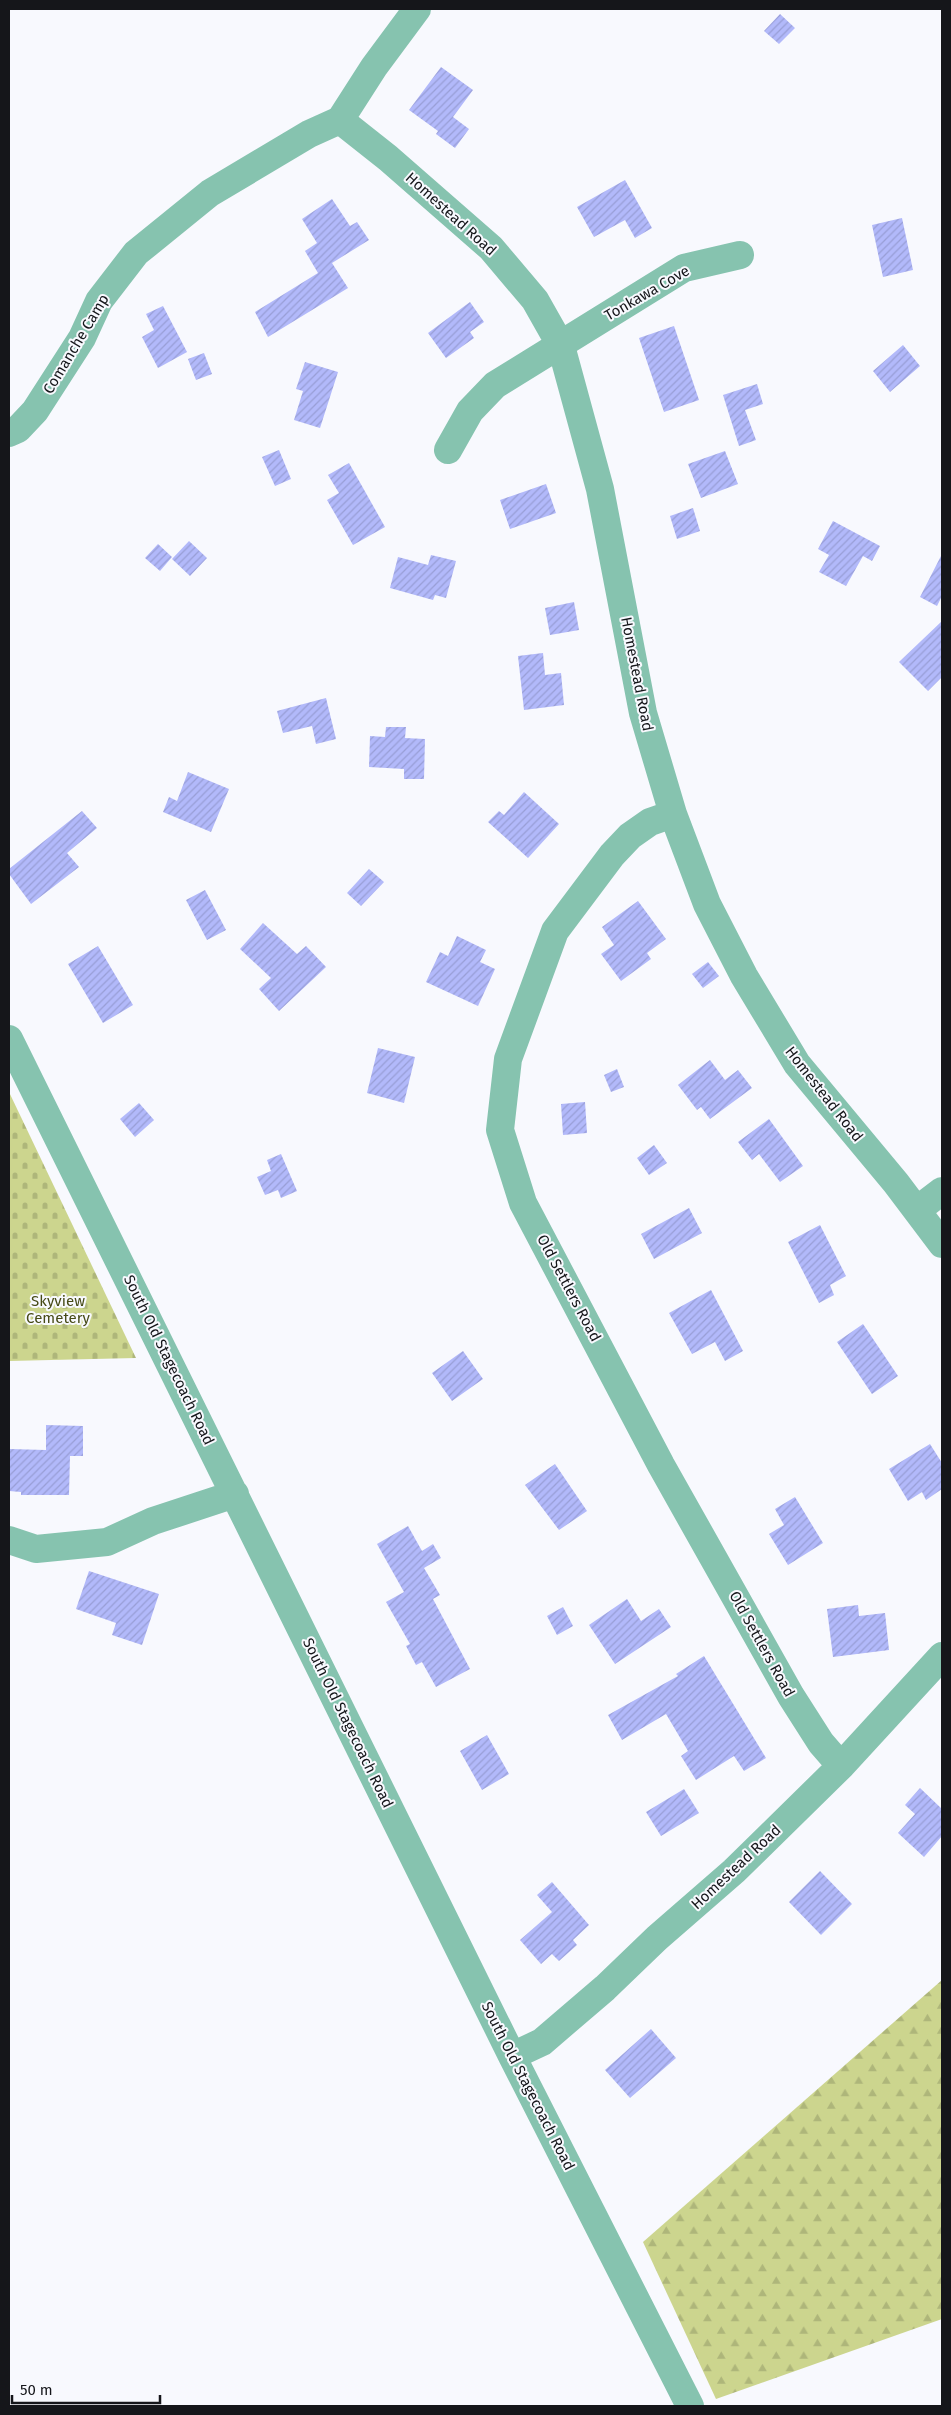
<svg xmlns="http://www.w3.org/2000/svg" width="951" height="2415" font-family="'Fira Sans',sans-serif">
<defs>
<pattern id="forest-firs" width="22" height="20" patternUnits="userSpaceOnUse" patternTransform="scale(1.25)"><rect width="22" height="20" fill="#ccd58e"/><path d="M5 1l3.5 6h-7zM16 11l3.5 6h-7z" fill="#aeb67a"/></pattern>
<pattern id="cemetery-stones" width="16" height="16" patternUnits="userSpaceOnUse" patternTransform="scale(1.25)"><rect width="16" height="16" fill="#ccd58e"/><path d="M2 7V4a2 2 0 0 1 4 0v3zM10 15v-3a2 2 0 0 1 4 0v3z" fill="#aeb67a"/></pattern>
<pattern id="building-hatch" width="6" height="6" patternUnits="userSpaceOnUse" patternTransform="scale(1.25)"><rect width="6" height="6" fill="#b2b9fa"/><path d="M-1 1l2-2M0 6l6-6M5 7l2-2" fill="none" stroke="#989ed6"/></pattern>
</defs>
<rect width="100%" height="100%" fill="#f8f9fe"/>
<path fill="url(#forest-firs)" d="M942 1980V2319L716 2399 643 2242Z"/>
<path fill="url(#cemetery-stones)" d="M9 1092 136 1358 9 1361Z"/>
<path fill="url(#building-hatch)" d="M780 14 795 28 779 44 764 31Z
M441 67 473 90 453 117 469 129 455 148 436 134 438 131 409 110Z
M625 180 652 228 635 238 625 220 594 237 577 207Z
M332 199 350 226 357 222 369 240 332 263 348 288 268 337 255 312 318 273 305 251 317 243 302 219Z
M902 218 913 270 883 277 872 225Z
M470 302 484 322 470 332 474 338 446 358 428 333Z
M163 306 187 352 158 368 142 337 154 330 146 314Z
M674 326 699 400 664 412 639 338Z
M903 345 920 366 890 392 873 371Z
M204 353 212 374 196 380 188 359Z
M305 362 338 372 320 428 294 420 303 391 296 389Z
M757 384 763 404 745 410 756 440 739 446 723 395Z
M279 450 291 479 275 486 262 457Z
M725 451 738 484 701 498 688 464Z
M349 463 385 527 353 545 327 500 339 493 328 475Z
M546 484 556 513 510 529 500 500Z
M693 508 700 531 677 539 670 516Z
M833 521 880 546 872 561 863 556 846 586 819 572 829 555 818 549Z
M189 541 207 558 190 576 172 559Z
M158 544 172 557 160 571 145 558Z
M942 554V596L937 606 920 597Z
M431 555 456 561 446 598 435 595 433 600 390 588 398 557 428 565Z
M574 602 579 630 550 635 545 608Z
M942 621V677L928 691 899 662Z
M543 653 545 675 561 673 564 705 524 710 518 656Z
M326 698 336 739 316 744 312 726 283 733 277 711Z
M386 727H406L405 738 425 739 424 779H404V769L369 767 370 736 385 737Z
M188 772 229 789 211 832 163 812 169 797 177 801Z
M524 792 559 824 528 858 488 822 499 811 504 815Z
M82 811 97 828 67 853 79 867 31 904 9 874V869Z
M369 869 384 882 361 906 347 893Z
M205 890 226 930 207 940 186 900Z
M638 901 666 939 647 953 651 959 621 981 601 954 614 945 602 927Z
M263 923 297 954 306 946 326 967 279 1011 259 989 271 978 240 949Z
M457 936 486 950 480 962 495 969 478 1006 426 982 440 952 448 956Z
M98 946 133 1005 103 1023 68 964Z
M708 962 719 976 703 988 692 974Z
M378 1048 415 1057 404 1103 367 1093Z
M710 1060 725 1080 738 1070 752 1088 710 1119 701 1107 697 1110 678 1085Z
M617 1069 624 1087 611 1092 604 1075Z
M585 1102 587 1133 563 1135 561 1104Z
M139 1103 154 1120 135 1137 120 1119Z
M769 1119 803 1166 780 1182 759 1154 752 1160 738 1142Z
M654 1145 667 1163 649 1175 637 1158Z
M281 1154 297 1191 281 1198 278 1190 265 1195 257 1177 271 1171 267 1160Z
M689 1208 702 1233 654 1259 641 1234Z
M820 1225 846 1276 830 1285 834 1295 819 1303 788 1242Z
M711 1290 743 1351 725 1361 715 1342 692 1354 669 1313Z
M863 1324 898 1376 872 1394 837 1342Z
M463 1351 483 1379 452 1401 432 1373Z
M46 1425 83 1426V1456H70L69 1495H21V1492L9 1491V1449L46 1450Z
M930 1444 942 1463V1489L926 1500 922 1492 908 1501 889 1469Z
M555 1464 587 1511 559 1530 525 1485Z
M795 1497 823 1543 788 1565 769 1534 784 1525 775 1509Z
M408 1526 422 1551 433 1544 441 1558 424 1568 440 1595 433 1599 470 1669 436 1687 422 1662 416 1665 406 1646 410 1644 386 1602 404 1592 377 1544Z
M89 1571 159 1594 142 1645 112 1635 116 1623 76 1609Z
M627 1599 641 1621 659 1609 671 1627 615 1664 589 1625Z
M858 1605 859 1616 885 1613 889 1650 833 1657 827 1609Z
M563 1607 573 1626 557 1635 547 1616Z
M704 1656 766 1758 744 1771 734 1756 696 1780 681 1756 688 1751 666 1714 622 1740 608 1715 678 1676 676 1674Z
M487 1735 509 1774 482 1790 460 1751Z
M920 1788 942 1809V1836L924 1857 898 1833 915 1814 905 1805Z
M684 1789 699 1813 661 1836 646 1812Z
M820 1871 852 1904 821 1935 789 1902Z
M552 1882 589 1925 573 1940 577 1945 559 1961 552 1954 541 1964 520 1940 552 1912 537 1895Z
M651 2029 676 2058 630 2098 605 2070Z"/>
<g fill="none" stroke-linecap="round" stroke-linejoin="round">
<path stroke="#86c3af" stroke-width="28" d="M340 120 388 158 491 248 535 300 561 346 600 489 643 713 673 814 707 904 744 976 797 1064 896 1183 942 1244
M340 120 374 67 417 9
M9 433 18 429 35 411 82 338 99 301 136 253 210 193 309 134 340 120
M448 450 470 411 495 385 684 268 740 255
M673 814 650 822 630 836 612 855 555 931 508 1059 500 1130 523 1203 661 1465 791 1696 821 1743 841 1766
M9 1039 512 2056 690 2406
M917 1210 942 1191
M9 1540 36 1549 107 1542 153 1521 235 1494
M512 2056 542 2042 605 1988 657 1938 734 1871 841 1766 942 1656"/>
</g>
<g text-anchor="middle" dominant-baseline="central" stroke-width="4" stroke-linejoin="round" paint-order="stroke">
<g font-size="15" fill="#15161a" stroke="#f8f9fe">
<text transform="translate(451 214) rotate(42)">Homestead Road</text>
<text transform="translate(647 293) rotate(-30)">Tonkawa Cove</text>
<text transform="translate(76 344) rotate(-59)">Comanche Camp</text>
<text transform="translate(637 674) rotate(79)">Homestead Road</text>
<text transform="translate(824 1094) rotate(52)">Homestead Road</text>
<text transform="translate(569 1288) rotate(62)">Old Settlers Road</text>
<text transform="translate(169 1360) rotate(64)">South Old Stagecoach Road</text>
<text transform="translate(762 1644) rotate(61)">Old Settlers Road</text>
<text transform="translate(348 1723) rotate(64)">South Old Stagecoach Road</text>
<text transform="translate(736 1867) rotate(-43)">Homestead Road</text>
<text transform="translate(528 2086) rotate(63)">South Old Stagecoach Road</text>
</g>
<g font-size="15" fill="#464a16" stroke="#f8f9fe">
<text x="58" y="1301">Skyview<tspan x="58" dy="17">Cemetery</tspan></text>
</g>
</g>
<rect width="951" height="2415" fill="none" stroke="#15161a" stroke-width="20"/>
<path d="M12 2395v8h148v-8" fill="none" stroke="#15161a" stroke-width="2.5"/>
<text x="20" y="2395" font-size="15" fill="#15161a" stroke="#f8f9fe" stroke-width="4" paint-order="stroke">50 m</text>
</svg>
